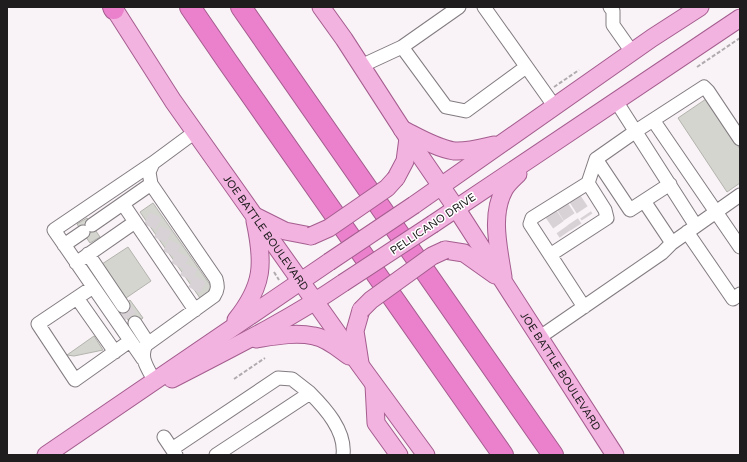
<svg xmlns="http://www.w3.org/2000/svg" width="747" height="462" font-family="'Varela Round',sans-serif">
<rect width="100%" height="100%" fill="#f9f2f6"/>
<path fill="#d3d5ce" stroke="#b3b4ae" d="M706 99 740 149V183L727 192 678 118Z
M153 203 213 289 200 298 140 212Z
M87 218 100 237 90 243 77 224Z
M128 247 151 281 126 298 102 264Z
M130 300 143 318 132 326 120 308Z
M94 336 103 350 74 356 67 355Z"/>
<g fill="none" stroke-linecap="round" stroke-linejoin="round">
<path stroke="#d8d2d6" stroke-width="13" stroke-dasharray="13 6" stroke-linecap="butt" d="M575 199 587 217
M562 206 576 227
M551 214 565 234
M150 227 158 210
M160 240 168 224
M169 254 177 238
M177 266 186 250
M186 278 194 262
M194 290 203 275
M123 306 135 323"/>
<defs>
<path id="minor" d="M459 7 402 47 446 107 466 111 526 67
M484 7 555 107
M610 7 613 11V25L632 52
M361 66 402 47
M616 101 696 226
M653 120 740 247
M596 159 630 210 670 184
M588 183 596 159 636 131 704 87 708 91 740 139
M644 201 672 243
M123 204 195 310
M92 225 151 184
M687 232 733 299 740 294
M64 245 83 232
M88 254 123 306
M550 255 607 218 605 210 588 183 532 218 530 224 584 307
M76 263 135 222
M93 287 38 324 75 380 130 341
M77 298 115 352
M135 323 148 343
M540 337 662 253 672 243 740 195
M143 359 54 230 153 163
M154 380C148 369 139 357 146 345L214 296C218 290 218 286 216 279L151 184 149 172 153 163 195 132
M164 437 176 455
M172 449 278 378 292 379 310 393
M216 455 310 393C325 408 346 431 343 455"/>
<g id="major">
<path id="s1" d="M113 7 173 101 360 365 426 455"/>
<path id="s2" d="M321 7 344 39 408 138 456 208 615 455"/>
<path d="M402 129C418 137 436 148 454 151 467 152 481 148 494 145"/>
<path d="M396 178 405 161 408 138"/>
<path d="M414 205 652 38 700 7"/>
<path d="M257 217 285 231 311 236"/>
<path d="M433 224 740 18"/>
<path d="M445 250 464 253 495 275"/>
<path d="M503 277C499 249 490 216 504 190 507 184 513 179 518 174"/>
<path d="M236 320C264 285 264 263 255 221"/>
<path d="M256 339C275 336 295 332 314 336 327 338 339 349 349 356"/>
<path d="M360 363 355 331 361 310"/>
<path d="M172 379C230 349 289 320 343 283"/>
<path d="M374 385 376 423 399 455"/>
<path d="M46 455 329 262"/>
</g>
<path id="highway" d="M113 7 114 9
M190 7 227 61 503 455
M241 7 553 455"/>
</defs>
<use href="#minor" stroke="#827c80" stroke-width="15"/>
<use href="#major" stroke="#a45d8f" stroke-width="19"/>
<use href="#highway" stroke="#a45d8f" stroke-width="22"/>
<path stroke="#b0abae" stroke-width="2" stroke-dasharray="4 2" stroke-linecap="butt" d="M697 67 740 38
M554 87 579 70
M274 272 279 280
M234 379 265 358"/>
<use href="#minor" stroke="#fff" stroke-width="13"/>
<use href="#major" stroke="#f3b3e0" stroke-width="17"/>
<use href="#highway" stroke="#eb80cc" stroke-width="20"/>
<defs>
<path id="major-bridge" d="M311 236 329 228 387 188 396 178
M329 262 414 205
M343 283 433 224
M361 310 371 300 432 256 445 250"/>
</defs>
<use href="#major-bridge" stroke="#a45d8f" stroke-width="19" stroke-linecap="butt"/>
<use href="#major-bridge" stroke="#f3b3e0" stroke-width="17"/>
</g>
<g text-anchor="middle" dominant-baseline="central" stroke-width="3" stroke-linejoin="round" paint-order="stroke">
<g font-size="11" fill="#1f1d1e" stroke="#fff">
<text transform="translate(433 224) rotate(-34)">PELLICANO DRIVE</text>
<text stroke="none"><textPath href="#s1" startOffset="273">JOE BATTLE BOULEVARD</textPath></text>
<text stroke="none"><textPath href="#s2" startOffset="436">JOE BATTLE BOULEVARD</textPath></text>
</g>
</g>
<rect width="747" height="462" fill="none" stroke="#1f1d1e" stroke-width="16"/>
</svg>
